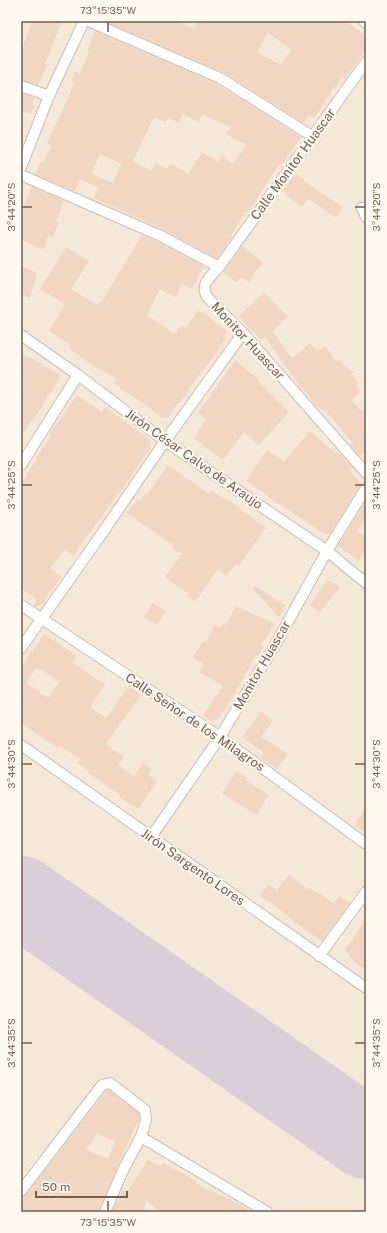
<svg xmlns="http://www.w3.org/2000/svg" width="387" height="1233" font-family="'Public Sans',sans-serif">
<rect width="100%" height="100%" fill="#fcf5e9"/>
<path fill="#f4e8d8" d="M21 21H366V1212H21Z"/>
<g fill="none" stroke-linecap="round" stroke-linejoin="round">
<path stroke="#daced8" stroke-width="82" d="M21 897 366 1138"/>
</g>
<path fill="#f1d6c1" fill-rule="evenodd" d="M33 21H62L45 64 47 65 38 85 21 80V51Z
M104 21H178L194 29 198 21H346L366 36V50L345 78 342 76 314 118 309 115 304 123 223 72ZM268 32 291 50 281 65 257 52Z
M95 31 217 84 301 137 283 164H279L248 213 245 212 231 236 232 237 217 259 164 230 94 198 98 188 80 179 75 191 36 175V173L41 161 43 162 52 146 47 143 71 92 74 83 71 81 75 71 80 74 89 52 87 51ZM182 114 199 122 202 114 231 127 226 134 246 145 233 164 222 156 218 162 202 152 188 174 170 163 167 169 155 163 151 171 133 161 154 117 166 122 168 118 179 123ZM100 154 122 164 113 183 91 174Z
M21 93 34 98 32 105 34 106 31 114 21 111Z
M296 174 315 189 343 207 336 217 308 199 301 207 282 191Z
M32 187 64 201 56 221 59 222 53 237 48 235 44 250 21 239V213Z
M142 235 158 242 204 266 192 289 182 284 175 297 160 289 147 315 174 334 181 325 186 328 199 310 227 331 224 337 226 338 217 352 195 381 179 404 178 403 168 417 162 418 147 406 124 391 114 383 117 379 89 363 69 348 71 345 49 331 65 304 40 289 66 247 89 261 71 289 97 305 99 302 101 303Z
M242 246 263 263 254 273 250 283 241 277 236 282 223 272Z
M21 266 37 273 30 298 21 294Z
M264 292 288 317 272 331 292 358 310 343 317 352 325 346 337 362 339 360 342 364 354 372 351 374 359 383 355 385 360 392 351 400 358 408 366 413V449L360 457 350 444 352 442 325 410 324 411 314 403 302 387 301 388 265 337 261 340 253 331 245 324 239 316Z
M21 353 28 358V356L35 360 61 376 32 422 31 421 21 437Z
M235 360 259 380 258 381 289 412 259 445 244 432 223 460 194 438 206 419 198 413Z
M77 395 102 412 105 407 150 440V449L119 493 118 492 103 515 78 548H79L74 556 65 550 50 568 62 577 46 597 43 605 42 604 36 607 34 606 36 599 21 588V483L27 475 26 474 37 460 35 459 51 436 49 435Z
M310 431 335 453 336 452 340 455 341 454 352 467 350 471 359 481V487L330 534H325L264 494 265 493 246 481 267 450 284 461Z
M168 465 209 494 211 491 233 503 266 528 238 566 236 564 226 576 218 569 195 602 187 596 189 594 165 577 182 554 172 548 174 546 127 513 138 499 140 501 145 494 147 495Z
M366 501V519L357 531 366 537V549L359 561 338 546Z
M327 580 340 587 320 612 310 605Z
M255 586 286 606 279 617 253 589Z
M153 603 166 611 157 625 144 617Z
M236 606 275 624 261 645 264 647 258 656 256 655 234 695 219 718 211 721 203 715 223 686 199 672 204 664 193 657 203 641 206 642 215 625 220 628 223 623 226 625Z
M44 634 77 656 72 662 105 685 90 707 106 718 129 686 141 695 106 744 124 757 118 765 134 776 143 763 152 770 148 775 157 782 138 809 119 797 120 795 88 773 89 771 77 763 80 759 59 745 57 747 47 741 21 723V667ZM37 667 59 682 48 698 26 683Z
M261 712 273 721 261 737 288 754 277 769 261 758 264 753 242 737Z
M237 771 247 777 245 780 269 795 256 815 222 793Z
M366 808V833L355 825Z
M289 875 309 890 310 888 319 894 320 893 334 904 339 896 350 903 322 941 296 923 269 901 268 902 260 896 268 884 277 890Z
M366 919V970L354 962 345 950Z
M109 1090 139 1113V1119L118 1165 99 1212H21V1199L26 1195 106 1091ZM97 1134 115 1141 108 1159 86 1150Z
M148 1160 161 1167 163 1163 197 1181 196 1183 206 1189 236 1202 251 1212H160L146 1200 144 1212H112L122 1190 127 1192Z"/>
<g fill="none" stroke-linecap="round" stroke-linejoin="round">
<defs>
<path id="minor" d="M88 21 220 78 312 136
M366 62 219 267C210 277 199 285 208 298L243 333 366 473
M21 86 49 96
M21 167 49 96 84 21
M21 175 161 236 219 267
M362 208 366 217
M21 335 78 375 165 441 327 551 366 583
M21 465 78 375
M21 605 220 737 366 844
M21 648 103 532 165 441 243 333
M21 745 366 988
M151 837 220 737 275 645 327 551 366 488
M319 956 366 892
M21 1191 102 1085 110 1083 145 1110 146 1120 141 1137 267 1212
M105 1212 124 1168 141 1137"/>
<path id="tertiary" d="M365 21 366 22"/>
</defs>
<use href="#minor" stroke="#cebeaf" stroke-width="12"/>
<use href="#tertiary" stroke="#cebeaf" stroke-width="14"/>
<use href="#minor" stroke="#fff" stroke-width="10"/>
<use href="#tertiary" stroke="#fff" stroke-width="12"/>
</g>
<path fill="none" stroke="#775d4d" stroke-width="1.5" d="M108 22V32M22 207H32M355 207H365M22 485H32M355 485H365M22 764H32M355 764H365M22 1043H32M355 1043H365M108 1201V1211"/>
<g text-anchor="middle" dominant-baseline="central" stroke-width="4" stroke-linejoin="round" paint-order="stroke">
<g font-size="13" fill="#775d4d" stroke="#fff9f0">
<text transform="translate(293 164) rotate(-54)">Calle Monitor Huascar</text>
<text transform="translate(248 341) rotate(47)">Monitor Huascar</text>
<text transform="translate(194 459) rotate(35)">Jirón César Calvo de Araujo</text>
<text transform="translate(262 665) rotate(-60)">Monitor Huascar</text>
<text transform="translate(195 722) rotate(34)">Calle Señor de los Milagros</text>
<text transform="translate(193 867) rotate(35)">Jirón Sargento Lores</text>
</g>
</g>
<rect width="387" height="1233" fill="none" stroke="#fff9f0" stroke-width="44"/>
<path d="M36 1191v6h91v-6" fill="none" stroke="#775d4d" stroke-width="2"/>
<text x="42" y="1191" font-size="12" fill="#775d4d" stroke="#fff9f0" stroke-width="3" paint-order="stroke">50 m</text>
<rect x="22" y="22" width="343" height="1189" fill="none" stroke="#775d4d" stroke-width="1.5"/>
<g font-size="10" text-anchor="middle" fill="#775d4d">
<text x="108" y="14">73°15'35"W</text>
<text transform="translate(11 207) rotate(-90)" y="4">3°44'20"S</text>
<text transform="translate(376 207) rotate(-90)" y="4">3°44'20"S</text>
<text transform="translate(11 485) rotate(-90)" y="4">3°44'25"S</text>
<text transform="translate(376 485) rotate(-90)" y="4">3°44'25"S</text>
<text transform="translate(11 764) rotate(-90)" y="4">3°44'30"S</text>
<text transform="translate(376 764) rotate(-90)" y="4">3°44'30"S</text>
<text transform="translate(11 1043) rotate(-90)" y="4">3°44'35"S</text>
<text transform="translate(376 1043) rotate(-90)" y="4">3°44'35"S</text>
<text x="108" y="1226">73°15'35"W</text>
</g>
</svg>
